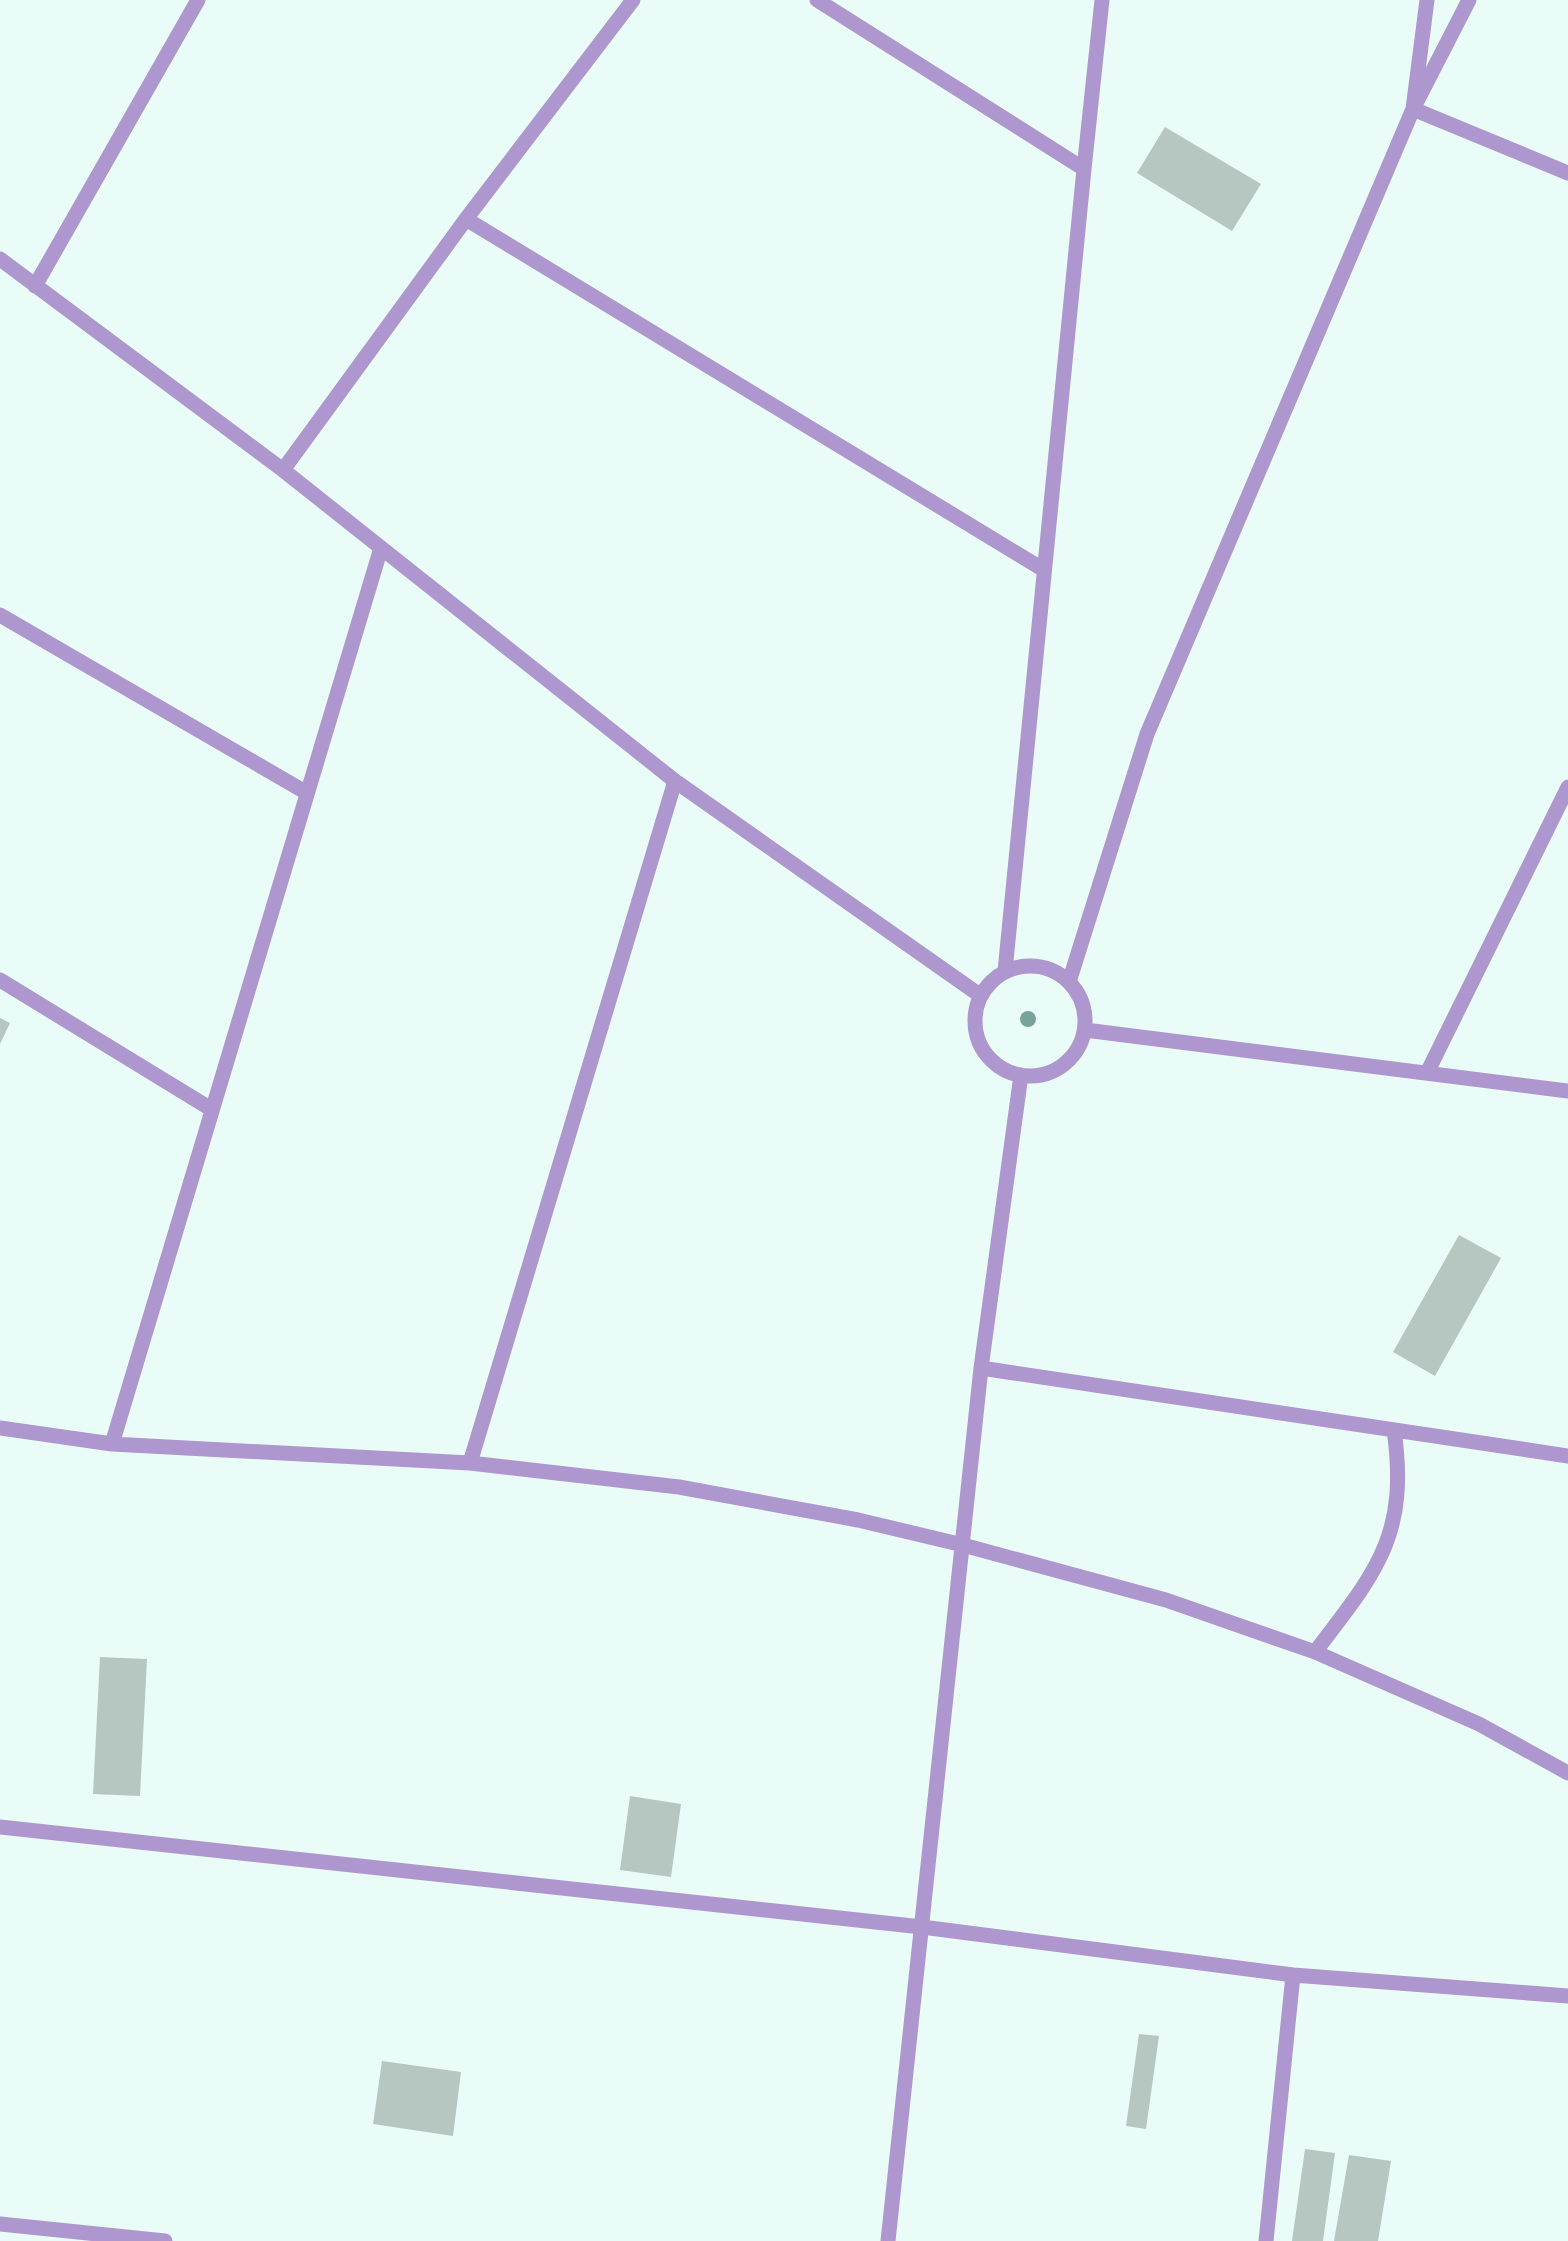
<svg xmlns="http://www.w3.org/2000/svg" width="1568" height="2241" font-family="'Titillium Web',sans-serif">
<rect width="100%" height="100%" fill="#eafcf7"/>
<path fill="#b6c7c2" d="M1165 127 1261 184 1232 231 1137 173Z
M0 1018 10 1023 0 1044Z
M1459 1235 1501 1258 1435 1376 1393 1352Z
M100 1657 147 1659 140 1796 93 1794Z
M630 1796 681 1804 671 1877 620 1870Z
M1139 2034 1159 2036 1146 2129 1126 2126Z
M382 2061 461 2072 453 2136 373 2124Z
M1305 2149 1335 2153 1323 2241H1292Z
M1349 2155 1391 2161 1378 2241H1334Z"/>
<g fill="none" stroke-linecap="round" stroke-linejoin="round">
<path stroke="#ae96ce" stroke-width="15" d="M817 0 1084 169
M1427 0 1413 109 1568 173
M466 219 1044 570
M0 259 283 470 675 781 981 996
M35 286 198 0
M283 470 466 219 633 0
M0 615 307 793
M975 1021a55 55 0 1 1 110 0a55 55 0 1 1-110 0Z
M1005 971 1084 169 1102 0
M0 980 211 1109
M1069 982 1147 734 1413 109 1469 0
M1085 1030 1568 1091
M1427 1073 1568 787
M981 1368 1568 1456
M0 1428 112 1444 470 1463 679 1487 858 1520 963 1545 1166 1600 1315 1652 1479 1724 1568 1773
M112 1444 381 548
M470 1463 675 781
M1315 1652C1376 1572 1409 1536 1394 1430
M0 1827 922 1927 1293 1975 1568 1996
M0 2224 165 2241
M888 2241 981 1368 1021 1075
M1266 2241 1293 1975"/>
</g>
<circle fill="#7ba299" cx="1028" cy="1019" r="8"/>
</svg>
